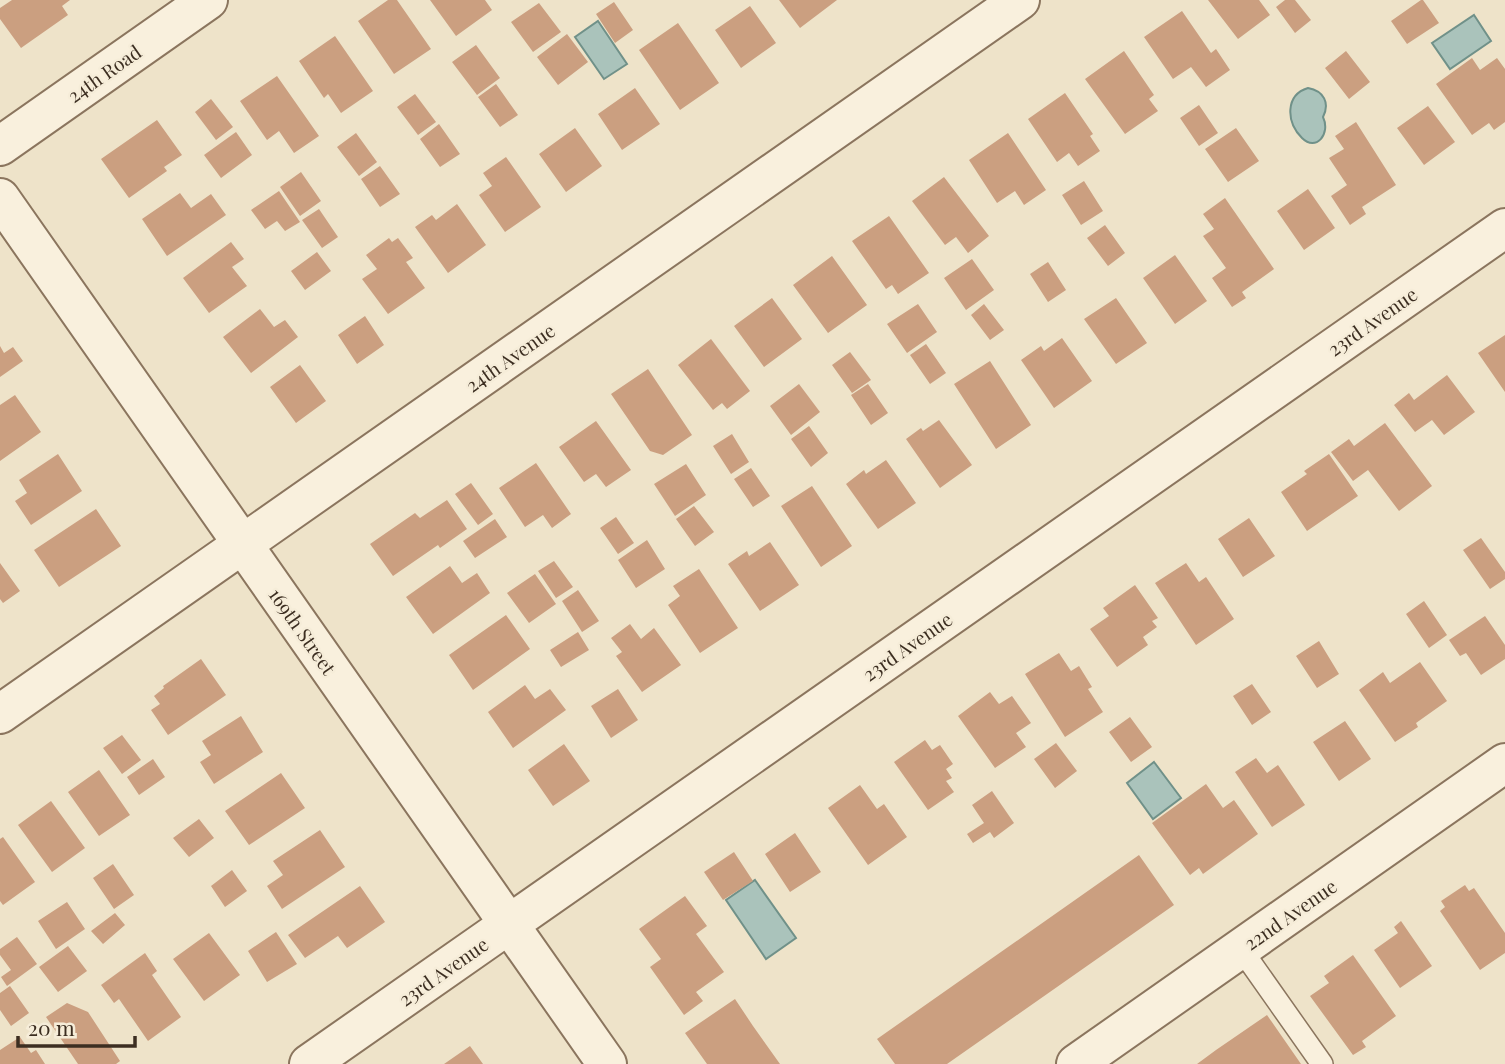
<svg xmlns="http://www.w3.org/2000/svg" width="1505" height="1064" font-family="'Playfair Display',serif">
<rect width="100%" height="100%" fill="#eee3c9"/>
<path fill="#aac3bb" stroke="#709189" stroke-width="2" d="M1474 15 1491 41 1450 69 1432 43Z
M598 21 627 64 604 79 575 37Z
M1308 88C1324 91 1330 103 1323 117 1331 134 1316 152 1302 138 1286 122 1285 95 1308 88Z
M1154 762 1181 798 1153 819 1127 783Z
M755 880 796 938 766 959 726 900Z"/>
<path fill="#cb9f80" d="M12 0H70L62 6 68 15 21 48 0 19V8Z
M388 0H397L431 49 394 74 358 21Z
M430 0H485L492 10 456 36Z
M779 0H837L800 28Z
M1208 0H1259L1270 15 1238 39Z
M1285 0H1295L1311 20 1295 33 1276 7Z
M1421 0H1423L1439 23 1407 44 1391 21Z
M614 2 633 30 615 43 596 14Z
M539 3 561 32 533 52 511 22Z
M750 6 776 43 741 68 715 30Z
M1182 11 1211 53 1216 49 1230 70 1206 87 1191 67 1173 79 1144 37Z
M678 23 719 83 680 110 639 50Z
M567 34 588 62 558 85 537 57Z
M335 36 373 91 341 113 328 94 324 98 299 61Z
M476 45 500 78 477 95 452 62Z
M1124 51 1154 95 1149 99 1158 111 1125 134 1085 79Z
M1346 51 1370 82 1349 99 1325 68Z
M1472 58 1480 70 1497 58 1505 69V122L1494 130 1489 123 1472 135 1436 84Z
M277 76 319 136 294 153 279 131 267 140 240 101Z
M496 84 518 115 500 127 478 97Z
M635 88 660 124 622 150 598 114Z
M1065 93 1093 134 1090 136 1100 151 1078 166 1069 153 1057 162 1028 119Z
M415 94 436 122 418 135 397 107Z
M211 99 233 127 216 140 195 112Z
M1199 105 1218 133 1199 146 1180 118Z
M1428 106 1455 142 1424 165 1397 128Z
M157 120 182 155 164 167 167 171 129 198 101 159Z
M1356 122 1396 185 1362 207 1366 214 1350 225 1331 196 1347 185 1329 158 1344 149 1335 136Z
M439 124 460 154 440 167 420 139Z
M575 128 602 166 566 192 539 154Z
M1236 128 1259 161 1228 182 1205 149Z
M236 132 252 155 221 178 204 155Z
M356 133 377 162 359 176 337 147Z
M1008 133 1046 190 1024 205 1015 191 997 203 969 160Z
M506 157 541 207 505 232 479 195 492 186 483 173Z
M380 166 400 194 380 207 361 179Z
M301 172 321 201 300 216 280 187Z
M944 177 989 236 968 253 956 237 945 245 912 201Z
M1084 181 1103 211 1081 225 1062 195Z
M1308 189 1335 228 1304 250 1277 211Z
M279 191 300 222 285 231 277 221 265 229 251 210Z
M180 193 191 208 211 194 226 215 167 256 142 219Z
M1225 198 1274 269 1242 292 1246 298 1232 307 1212 278 1226 268 1203 236 1214 229 1203 214Z
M457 204 486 245 448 273 415 227 432 215 436 220Z
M319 209 338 237 322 248 302 220Z
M889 216 929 273 898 294 892 285 886 289 852 241Z
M1105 225 1125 253 1108 266 1087 238Z
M389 238 392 242 398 238 413 258 406 262 425 288 388 314 362 279 377 269 366 255Z
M231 242 244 259 232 267 247 286 209 313 183 278Z
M317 252 331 271 305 290 291 271Z
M1175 255 1207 301 1175 324 1143 278Z
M832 256 867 305 828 333 793 285Z
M972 259 994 290 966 310 944 278Z
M1048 262 1066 290 1048 302 1030 274Z
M772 298 802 339 764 367 734 326Z
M1116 298 1147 343 1116 364 1084 319Z
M918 304 937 332 907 353 887 324Z
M984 304 1004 330 990 340 971 315Z
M260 309 274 327 285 320 298 337 251 373 223 337Z
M365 316 384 345 357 364 338 335Z
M1505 335V392L1478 353Z
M1062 338 1092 381 1054 408 1021 360 1041 346 1044 351Z
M711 339 750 391 727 409 722 403 713 410 678 365Z
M926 344 946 373 930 384 910 355Z
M0 346 4 353 13 347 23 361 0 377Z
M850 352 871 380 852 393 832 365Z
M990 361 1031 425 996 449 954 384Z
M300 365 326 401 296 423 270 387Z
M648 369 692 435 663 455 650 451 611 394Z
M1447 375 1475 412 1444 435 1432 420 1415 432 1394 405 1409 393 1414 400Z
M799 384 820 412 791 435 770 406Z
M868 384 888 413 871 425 851 395Z
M15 395 41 432 0 461V405Z
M939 420 972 465 940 488 906 439 921 428 923 431Z
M596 421 631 470 606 487 596 474 584 482 559 447Z
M1385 423 1432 486 1399 511 1368 470 1353 481 1331 452 1349 439 1354 446Z
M809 426 828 453 811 467 791 439Z
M732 434 749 462 731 474 713 446Z
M58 454 82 491 31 525 15 501 27 493 19 480Z
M1329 454 1358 496 1307 531 1281 492 1307 474 1304 471Z
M886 460 916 503 878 529 846 484 864 470 866 474Z
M536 463 571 514 552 528 543 515 525 527 499 488Z
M686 464 706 495 675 516 654 484Z
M751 468 770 496 753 507 734 479Z
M471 483 493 514 478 525 455 494Z
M812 486 852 546 821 567 781 506Z
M447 500 467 529 440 548 438 545 393 576 370 544 415 513 420 518Z
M694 506 714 532 695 546 676 519Z
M96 509 121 546 59 587 34 550Z
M616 517 634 543 618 554 600 528Z
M1249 518 1275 556 1243 577 1218 539Z
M495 519 507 537 475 558 463 541Z
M1481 538 1505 572V579L1490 589 1463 550Z
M647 540 665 569 636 588 618 560Z
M770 542 799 585 760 611 728 564 747 551 749 556Z
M554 561 573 587 556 598 538 571Z
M0 563 20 591 3 603 0 599Z
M1186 563 1199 582 1206 577 1234 619 1196 645 1155 583Z
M450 566 462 583 477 573 490 593 433 634 406 597Z
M699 569 738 628 700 653 668 605 680 596 673 586Z
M535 574 556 604 529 623 507 593Z
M1135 585 1158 618 1152 621 1157 627 1143 637 1148 645 1117 667 1090 629 1109 616 1103 608Z
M578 590 599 621 582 632 562 601Z
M1424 601 1447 635 1429 648 1406 614Z
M506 615 530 649 473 690 449 655Z
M1485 616 1505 645V659L1481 675 1466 653 1460 656 1449 640Z
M630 624 641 639 654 628 681 665 642 692 616 656 622 652 611 638Z
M578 632 589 650 561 667 550 650Z
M1319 641 1339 674 1317 688 1296 656Z
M1059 653 1071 671 1079 666 1092 687 1088 689 1103 712 1065 737 1025 674Z
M201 659 226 695 168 735 151 710 160 704 154 696 164 688 163 686Z
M1420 662 1447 701 1416 723 1418 727 1395 742 1359 690 1383 672 1390 683Z
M1252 684 1271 712 1252 725 1233 696Z
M525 685 535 699 550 689 566 710 513 748 488 712Z
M618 689 638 720 611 738 591 706Z
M990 692 999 704 1012 696 1031 723 1016 733 1026 747 995 768 958 716Z
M241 716 263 752 214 784 200 762 211 755 202 741Z
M1130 717 1152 747 1131 762 1109 732Z
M1345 721 1371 759 1339 781 1313 742Z
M122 735 141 760 122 774 103 748Z
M925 740 932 750 940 745 953 764 946 769 952 778 946 781 954 792 928 810 894 762Z
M1056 743 1077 771 1055 788 1034 759Z
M564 744 590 781 553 806 528 770Z
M1256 758 1267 773 1278 765 1305 805 1272 827 1235 772Z
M153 759 165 777 139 795 127 777Z
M99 770 130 815 99 836 68 792Z
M281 773 305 808 249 845 225 811Z
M1206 784 1223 808 1234 800 1258 834 1203 874 1199 868 1190 875 1152 823Z
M860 785 877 809 884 804 907 837 868 865 828 808Z
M992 791 1014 823 994 838 990 832 973 843 967 834 984 823 972 805Z
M51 801 85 848 52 872 18 825Z
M199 819 214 838 189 857 173 838Z
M320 830 345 867 282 909 267 886 283 875 273 861Z
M795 833 821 872 790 892 765 854Z
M3 837 35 882 3 905 0 901V839Z
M734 852 753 881 723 900 704 872Z
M1139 855 1174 905 947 1064H895L877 1039Z
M113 864 134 895 114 909 93 878Z
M232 870 247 891 225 907 211 886Z
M1465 885 1469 891 1474 888 1505 933V953L1480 970 1440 911 1445 907 1441 901Z
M360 886 385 922 347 948 338 936 305 958 288 935Z
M685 896 707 926 696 934 724 972 696 992 703 1001 684 1015 650 967 661 959 639 929Z
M67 902 85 929 56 949 38 921Z
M115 913 125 925 103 944 91 931Z
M1401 921 1432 966 1400 988 1374 950 1398 933 1394 927Z
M276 932 297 964 267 982 248 951Z
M209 933 240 975 204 1001 173 959Z
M17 937 37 964 7 986 1 977 11 970 0 955V949Z
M68 946 87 971 58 992 39 967Z
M145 953 157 971 152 975 181 1017 148 1041 119 999 114 1003 101 985Z
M1353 955 1396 1016 1362 1041 1366 1047 1353 1055 1310 996 1329 983 1324 976Z
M10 986 29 1013 11 1026 0 1010V993Z
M735 999 753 1026 780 1064H707L685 1033Z
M67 1003 88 1012 120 1061 116 1064H78L46 1017Z
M1267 1015 1301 1064H1197L1216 1050Z
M20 1037 31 1053 36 1050 45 1064H0V1050Z
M470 1046 483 1064H444Z"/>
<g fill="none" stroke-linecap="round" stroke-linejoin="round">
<defs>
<path id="lane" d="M1241 949 1322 1064"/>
<path id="street" d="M0 146 208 0
M0 198 607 1064
M0 714 1020 0
M309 1064 1505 228
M1076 1064 1505 763"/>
</defs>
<use href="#lane" stroke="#8b755e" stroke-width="24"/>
<use href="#street" stroke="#8b755e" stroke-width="42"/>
<use href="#lane" stroke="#f9f0dd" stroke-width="21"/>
<use href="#street" stroke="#f9f0dd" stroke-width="38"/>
</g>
<g text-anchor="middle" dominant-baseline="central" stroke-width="5" stroke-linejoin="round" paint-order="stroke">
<g font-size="19" fill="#3c2e21" stroke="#f6edd9">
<text transform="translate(104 73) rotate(-35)">24th Road</text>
<text transform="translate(1372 321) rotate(-35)">23rd Avenue</text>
<text transform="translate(510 357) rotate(-35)">24th Avenue</text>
<text transform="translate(303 631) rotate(55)">169th Street</text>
<text transform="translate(907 646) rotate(-35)">23rd Avenue</text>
<text transform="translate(1290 914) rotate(-35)">22nd Avenue</text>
<text transform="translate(443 971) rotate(-35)">23rd Avenue</text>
</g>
</g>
<path d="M18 1036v10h117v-10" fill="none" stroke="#3c2e21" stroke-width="3.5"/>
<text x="28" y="1036" font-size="21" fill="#3c2e21" stroke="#f6edd9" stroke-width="5" paint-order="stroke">20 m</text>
</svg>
